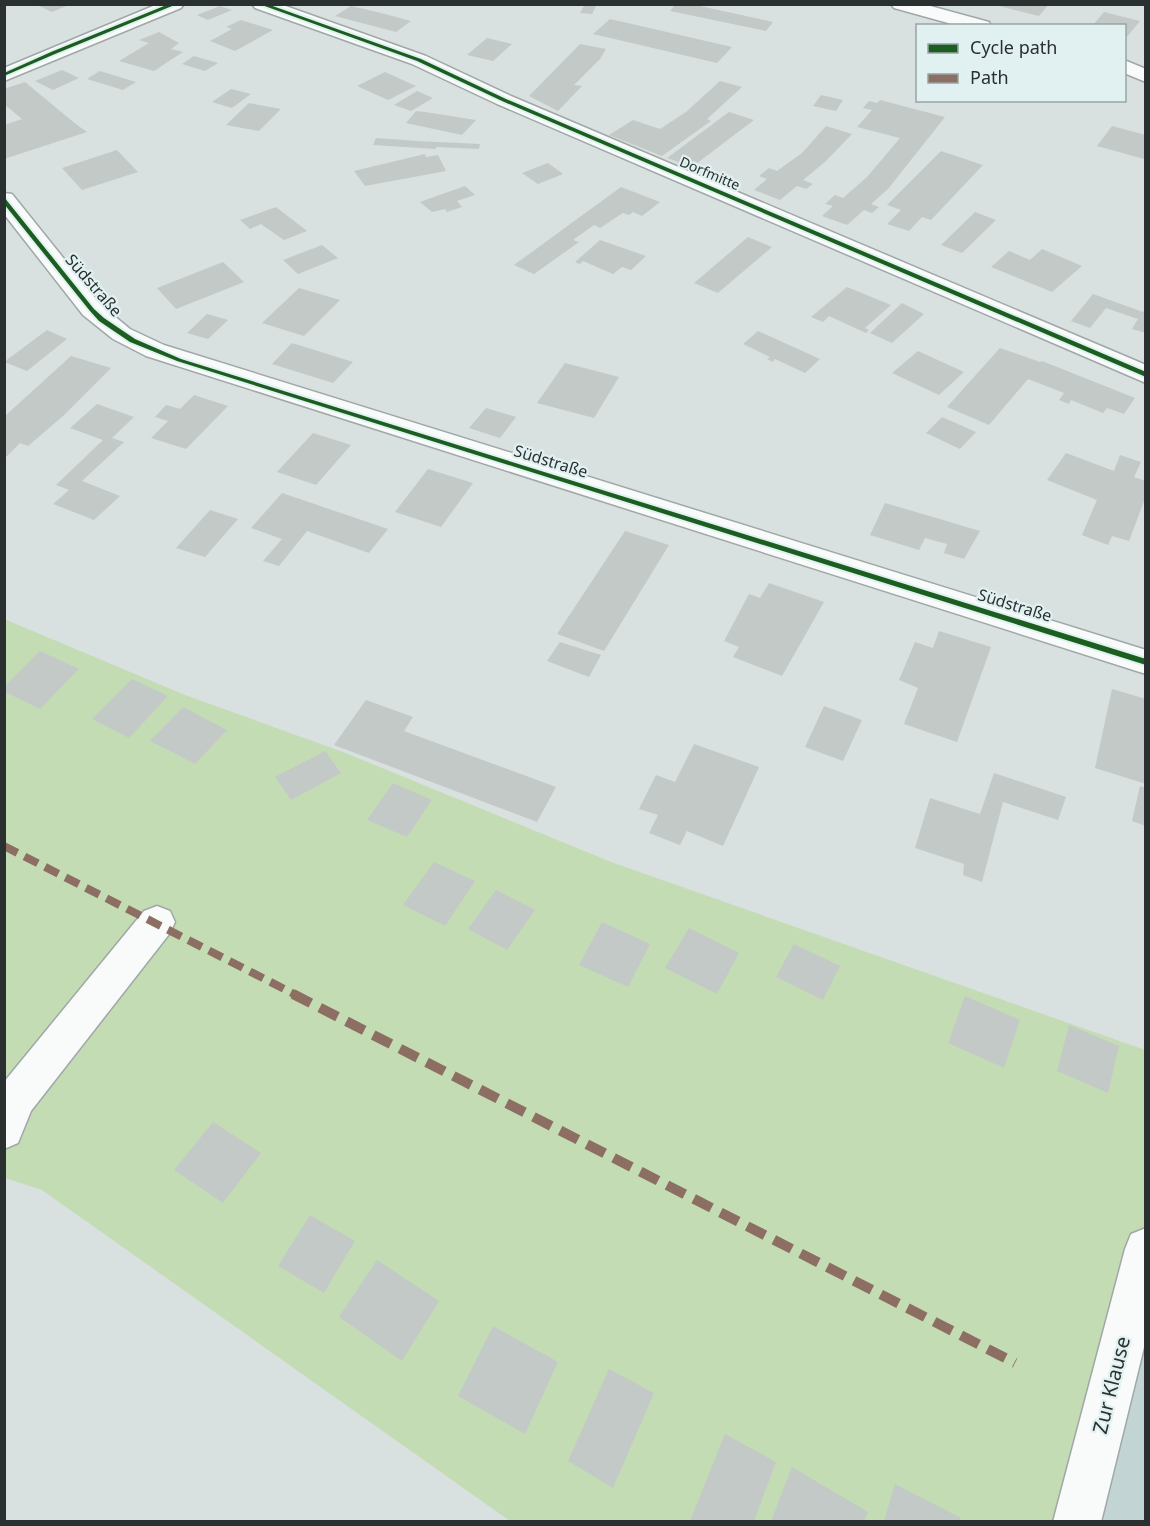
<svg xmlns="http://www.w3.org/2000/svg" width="1150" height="1526" font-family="'Noto Sans',sans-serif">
<rect width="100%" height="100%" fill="#d8e0e0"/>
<path fill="#c3d4d4" d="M1145 1276V1521H1098Z"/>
<path fill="#c4dcb3" d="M4 619 185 695 343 752 611 862 1145 1050V1276L1098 1521H510L42 1190 5 1178Z"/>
<path fill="#c3c9c7" d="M585 4H597L592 14 580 13Z
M676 4H691L773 22 766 31 670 11Z
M1001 4H1049L1039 16 999 6Z
M37 5H69L52 12Z
M220 6 232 10 208 20 197 15Z
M351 6 381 13 411 21 396 32 335 16Z
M1104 12 1140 21 1125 39V26H1092Z
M610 19 732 47 717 63 593 34Z
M241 20 273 30 235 51 210 41 232 29 226 27Z
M159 32 179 43 171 49 183 52 154 71 119 61 149 43 139 40Z
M487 38 512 44 493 61 467 55Z
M580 44 606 49 600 59 574 85 582 86 558 111 529 96Z
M194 56 218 63 205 71 182 64Z
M62 70 79 78 53 90 35 81Z
M100 71 136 82 123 90 87 79Z
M385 72 416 86 388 100 357 86Z
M720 81 742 87 707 119 711 121 662 156 609 135 633 120 660 129 686 112Z
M25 82 77 125 87 132 4 159V125L22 119 4 104V89Z
M231 89 251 94 232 108 212 102Z
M417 91 433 98 411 111 394 105Z
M821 95 843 100 836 111 813 106Z
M880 100 945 117 888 189 871 204 879 207 872 213 864 210 847 225 822 216 833 206 825 204 835 195 843 198 867 177 900 138 857 127 872 110 863 108 869 101 877 103Z
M249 103 281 109 259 131 226 125Z
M416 111 425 112 476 120 462 135 406 123Z
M729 112 754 120 692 167 667 158Z
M826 126 852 134 826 161 803 180 813 184 806 189 797 186 780 200 754 190 767 179 759 176 769 168 777 171 802 153Z
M1112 126 1146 135 1144 159 1097 146Z
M376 138 417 141 480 144 479 149 436 147V149L373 145Z
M117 150 138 172 82 190 62 168Z
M941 151 983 165 931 220 922 217 909 231 887 224 901 210 887 205Z
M425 154 426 157 438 155 446 171 365 186 354 171Z
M548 163 563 174 538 184 522 173Z
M465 186 475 195 457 201 462 207 447 212 445 209 432 212 420 202Z
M621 187 660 202 642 216 633 212 629 215 623 213 600 228 594 225 573 240 579 242 534 274 514 265Z
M276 207 307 231 284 240 261 224 250 229 240 220Z
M975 212 996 220 962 253 941 245Z
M748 237 772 247 718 293 694 283Z
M600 240 646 256 631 270 622 267 613 274 583 261 580 264 575 262Z
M322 245 338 258 298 274 283 260Z
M1042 249 1082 266 1052 292 991 267 1009 251 1030 260Z
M223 262 244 282 176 309 157 288Z
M847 287 891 305 865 328 869 330 866 333 829 316 823 322 811 317Z
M299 288 340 300 304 336 262 323Z
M1093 294 1143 312 1146 307V333L1132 329 1138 319 1106 308 1090 328 1071 321Z
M902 303 924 314 892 343 870 333Z
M207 314 228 320 208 339 187 333Z
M47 330 67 339 27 371 4 362Z
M758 331 820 359 805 373 775 359 773 362 767 359 770 357 743 344Z
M292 343 353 362 333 383 272 364Z
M1000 348 1040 362 1042 361 1135 398 1124 414 1107 408 1103 413 1071 400 1069 404 1059 400 1064 393 1028 379 989 425 947 407Z
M918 351 964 372 939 395 892 373Z
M71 356 111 368 63 416 28 446 20 443 5 458V416Z
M565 363 619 377 594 418 537 403Z
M194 395 228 406 186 449 151 438 168 421 155 417 166 405 180 409Z
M97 404 134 417 112 438 124 442 82 481 120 496 94 520 53 504 69 490 56 485 103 440 70 428Z
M486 408 516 417 500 438 469 428Z
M942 417 976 432 960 449 926 433Z
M313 433 351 445 316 485 277 472Z
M1066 453 1114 471 1120 455 1141 462 1134 477 1146 481V496L1129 541 1112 536 1108 545 1082 535 1097 500 1047 480Z
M428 469 473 483 441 527 395 512Z
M282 493 388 529 369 553 307 531 279 566 263 561 282 539 251 528Z
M885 503 933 517 980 531 964 559 944 553 947 544 925 538 919 550 870 535Z
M210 510 238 519 205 557 176 548Z
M625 531 669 545 604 651 557 634Z
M769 583 824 602 782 676 733 657 739 647 724 641 749 594 760 598Z
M939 631 991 647 957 742 904 724 918 688 899 680 915 642 933 648Z
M560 642 601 655 589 677 547 661Z
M40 651 79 669 40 709 5 692V686Z
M132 679 168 696 129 738 92 719Z
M1112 689 1146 699V784L1095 768Z
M366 700 413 717 404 731 556 787 537 822 334 745Z
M824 706 862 720 843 761 805 747Z
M183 707 227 730 195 764 150 741Z
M694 744 759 767 723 846 687 831 680 845 649 833 658 815 639 809 656 775 675 782Z
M325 751 341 773 291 800 275 777Z
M994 773 1066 797 1058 820 1003 802 982 882 963 875 964 864 915 848 930 798 980 814Z
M393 783 432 800 407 837 367 820Z
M1140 786 1146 788V826L1132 821Z
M434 862 475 881 445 926 403 905Z
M496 890 535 910 507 950 468 929Z
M602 922 650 944 628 987 579 965Z
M689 928 739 953 717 994 665 968Z
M794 944 840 966 823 1000 776 977Z
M965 996 1020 1020 1004 1068 948 1043Z
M1069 1025 1119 1046 1108 1093 1057 1071Z
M213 1122 261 1153 223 1203 174 1170Z
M310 1215 355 1241 324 1293 278 1266Z
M377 1260 439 1301 402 1361 339 1317Z
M493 1326 558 1362 525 1434 458 1396Z
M609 1369 654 1393 613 1488 568 1461Z
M725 1434 776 1462 754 1521H690Z
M792 1467 868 1512 864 1521H771Z
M895 1484 961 1518 960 1521H884Z"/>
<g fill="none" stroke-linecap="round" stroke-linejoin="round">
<defs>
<path id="minor" d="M252 4H280L426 56 511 96 1146 365V383L497 104 412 64 255 8Z
M891 4H923L989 22 991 26H959L894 8Z
M1124 60 1146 69V82L1124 73Z
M4 193 12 194 101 305 130 329 164 345 1146 650V674L146 356 113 339 83 315 4 214Z
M157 906 170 911 175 922 170 933 31 1111 18 1143 4 1149V1082L144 911Z
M1146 1228V1339L1101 1522H1053L1125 1249 1131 1234Z"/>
<path id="major" d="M158 4H184L181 8 4 81V68Z"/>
</defs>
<use href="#minor" stroke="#a0a7a7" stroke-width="3"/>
<use href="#major" stroke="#a0a7a7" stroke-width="3"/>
<use href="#minor" fill="#f9fafa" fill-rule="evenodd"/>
<use href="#major" fill="#f9fafa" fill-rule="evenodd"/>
<path stroke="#8d6e63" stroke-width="8" stroke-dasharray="15 8" stroke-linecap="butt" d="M4 846 296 995"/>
<path stroke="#8d6e63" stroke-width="10" stroke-dasharray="20 10" stroke-linecap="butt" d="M293 994 1015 1363"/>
<defs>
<path id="cycleway" d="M169 4H177L55 54 4 76V73L51 52Z
M259 4H267L421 59 506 99 1146 372V377L502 101 417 61Z
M4 197 94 309 104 318 135 339 181 359 1146 659V665L177 361 130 342 99 321 90 311 4 204Z"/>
</defs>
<use href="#cycleway" stroke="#e1f1f1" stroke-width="4"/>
<use href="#cycleway" fill="#1b5e20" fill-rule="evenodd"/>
</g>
<g text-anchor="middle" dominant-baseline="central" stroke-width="4.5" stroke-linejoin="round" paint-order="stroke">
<g font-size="14" fill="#2a3030" stroke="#e1f1f1">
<text transform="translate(710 173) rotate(23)">Dorfmitte</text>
</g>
<g font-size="16" fill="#2a3030" stroke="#e1f1f1">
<text transform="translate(94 285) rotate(49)">Südstraße</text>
<text transform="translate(551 461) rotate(17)">Südstraße</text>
<text transform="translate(1015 605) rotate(17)">Südstraße</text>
</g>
<g font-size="20" fill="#2a3030" stroke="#e1f1f1">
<text transform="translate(1111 1385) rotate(-76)">Zur Klause</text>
</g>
</g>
<rect width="1150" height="1526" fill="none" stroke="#2a3030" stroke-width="12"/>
<rect x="916" y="24" width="210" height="78" fill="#e1f1f1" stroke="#98a4a4" stroke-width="1.5"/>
<rect x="928" y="44" width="30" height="9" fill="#1b5e20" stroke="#98a4a4" stroke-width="1.5"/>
<text x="970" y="54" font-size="18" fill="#2a3030">Cycle path</text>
<rect x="928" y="74" width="30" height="9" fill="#8d6e63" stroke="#98a4a4" stroke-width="1.5"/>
<text x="970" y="84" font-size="18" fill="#2a3030">Path</text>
</svg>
